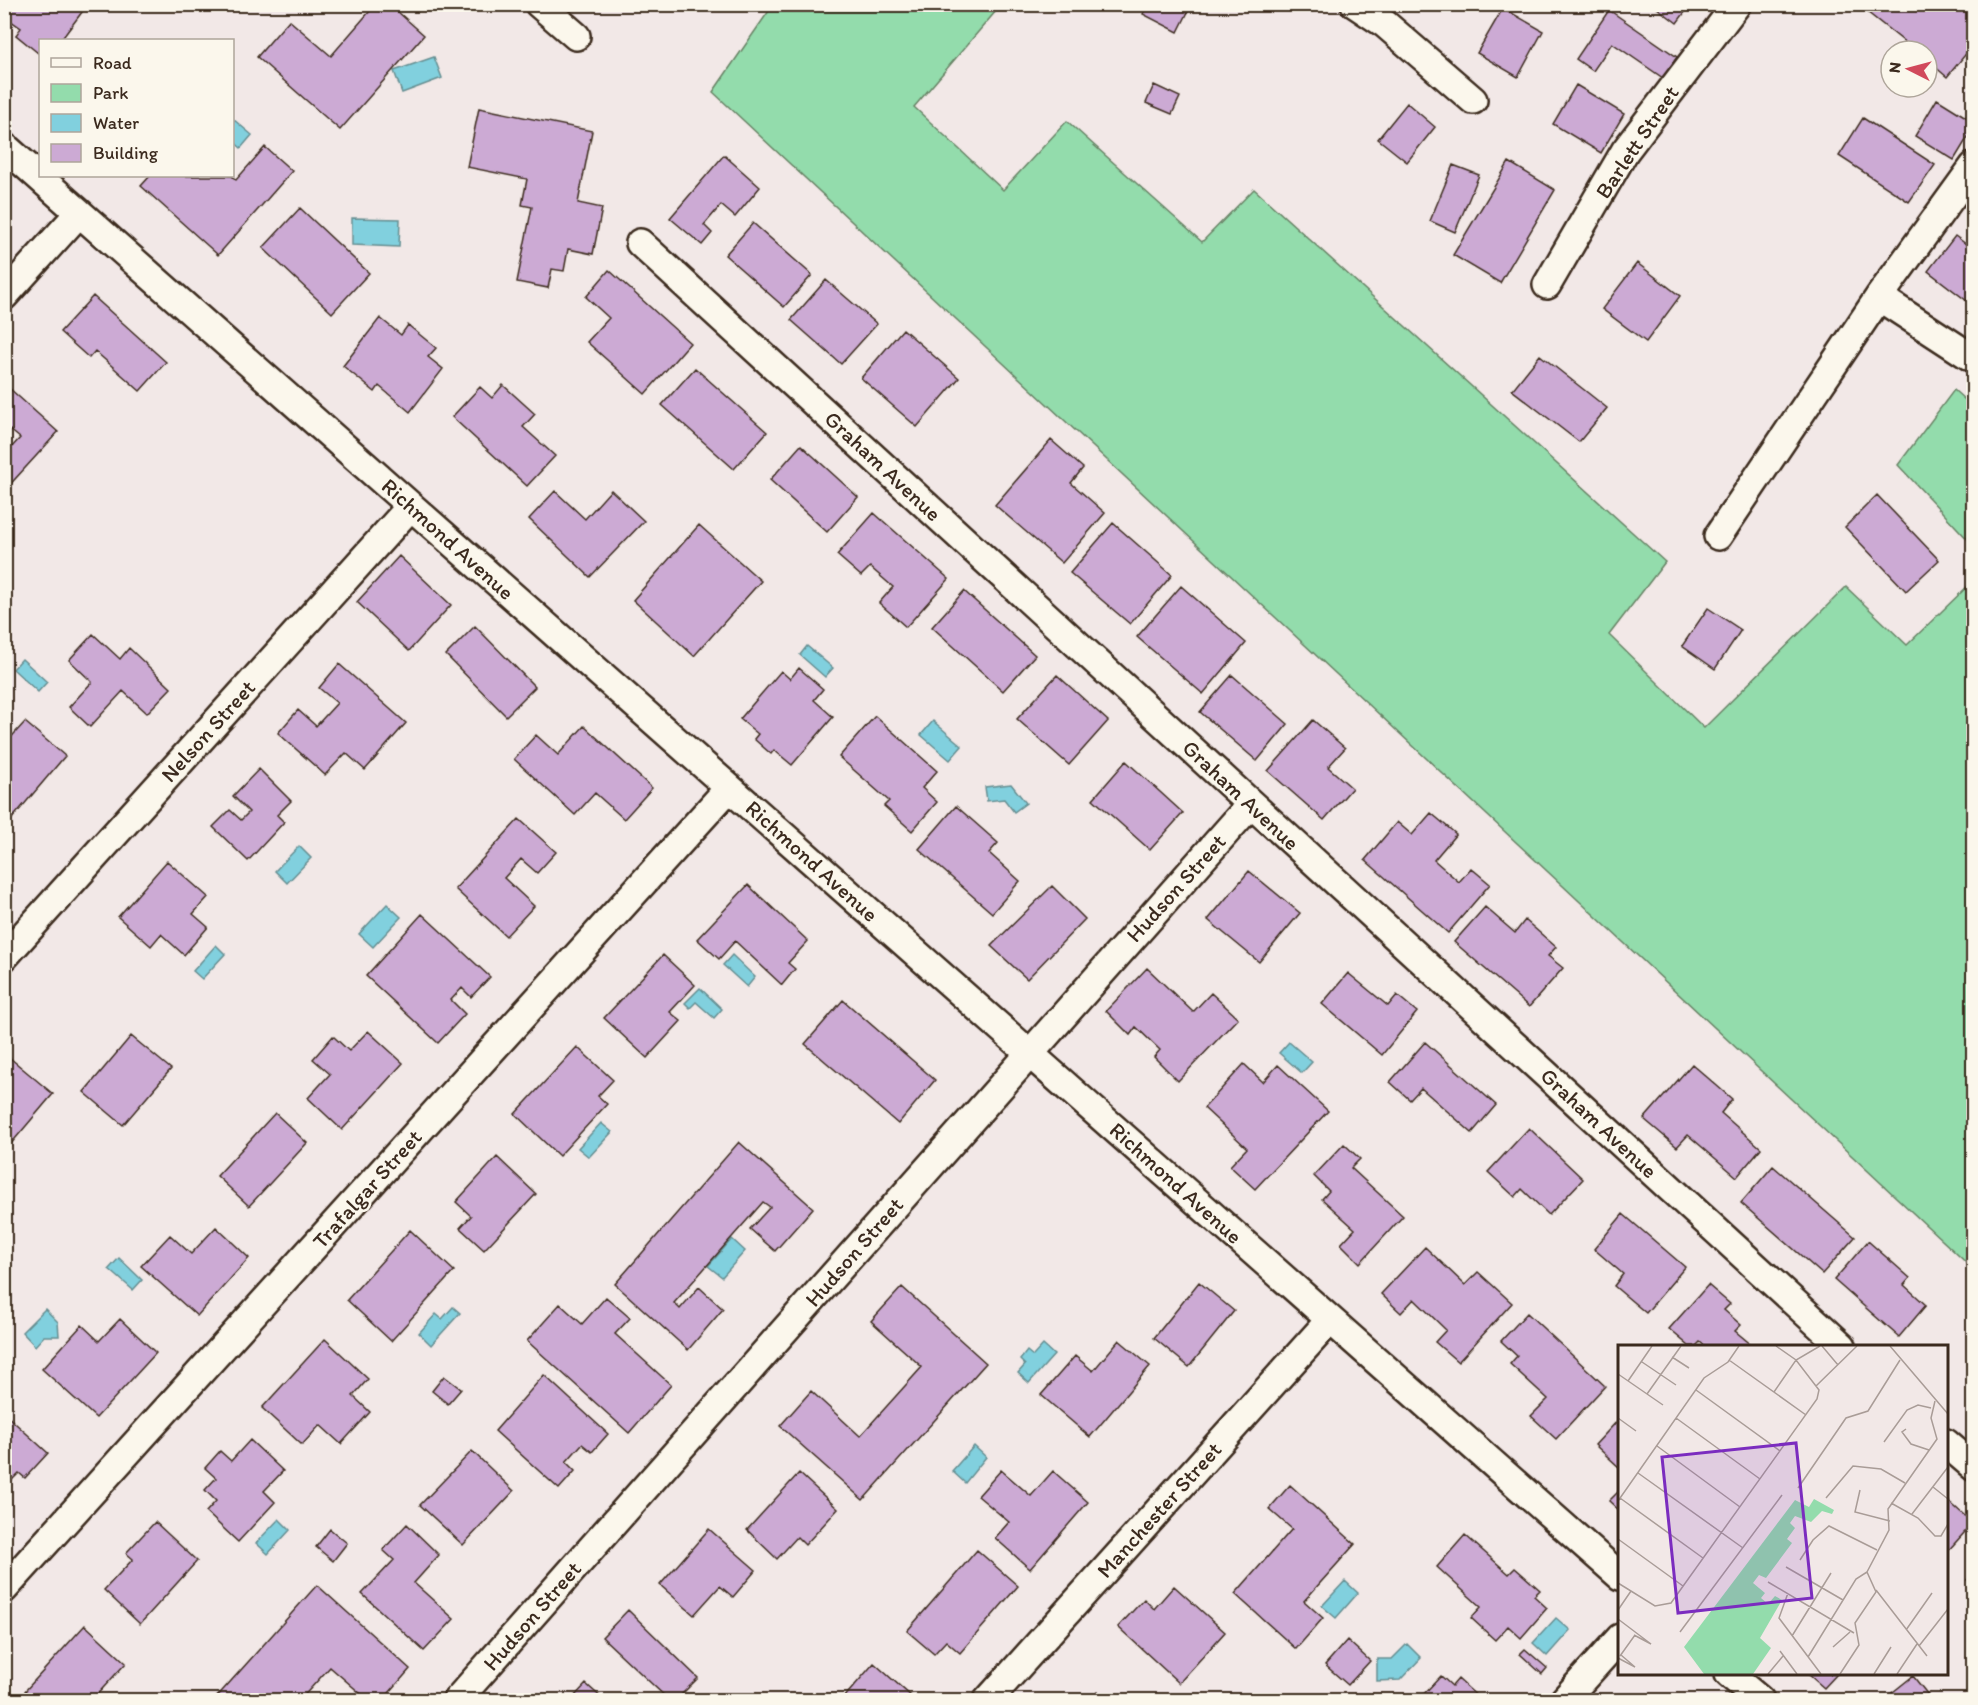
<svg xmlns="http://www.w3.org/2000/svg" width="1978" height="1705" font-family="Itim,sans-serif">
<rect width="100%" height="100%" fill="#f2e8e7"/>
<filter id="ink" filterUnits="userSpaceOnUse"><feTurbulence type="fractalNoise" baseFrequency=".0167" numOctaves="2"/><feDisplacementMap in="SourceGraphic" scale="12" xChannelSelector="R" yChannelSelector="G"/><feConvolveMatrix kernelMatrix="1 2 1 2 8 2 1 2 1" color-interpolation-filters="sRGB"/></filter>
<g filter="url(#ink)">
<path fill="#93dcac" stroke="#678365" stroke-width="1.5" d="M773 5H989L996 11 914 107 1003 190 1067 121 1202 242 1254 189 1665 562 1609 635 1704 728 1846 587 1907 645 1973 581V1269L713 92Z
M1954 390 1973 407V545L1898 465Z"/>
<path fill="#81d0de" stroke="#658e91" stroke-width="1.5" d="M434 57 442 78 402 93 394 71Z
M233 119 252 135 241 148 233 141Z
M352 218 400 219 399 247 352 245Z
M807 646 833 668 825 677 800 655Z
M22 659 47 682 38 692 13 669Z
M933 721 962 746 950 760 921 735Z
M1011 784 1026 803 1014 812 1004 799 987 801 985 787Z
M299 846 311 858 287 883 275 871Z
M387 904 401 917 373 947 359 934Z
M216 945 225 954 202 979 193 971Z
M732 955 755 977 747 987 723 965Z
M700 988 722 1009 714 1018 696 1002 690 1008 685 1003Z
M1289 1042 1312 1062 1302 1073 1279 1053Z
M601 1123 612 1132 589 1157 578 1148Z
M732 1239 745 1251 722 1277 708 1266Z
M119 1258 142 1280 133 1290 109 1269Z
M453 1307 460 1313 431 1345 419 1333 436 1314 442 1319Z
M45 1309 58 1322 59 1336H44L35 1346 22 1332Z
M1043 1345 1054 1355 1029 1383 1018 1373 1025 1365 1020 1360 1027 1351 1033 1356Z
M974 1446 986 1457 965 1483 952 1471Z
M279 1519 290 1530 268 1554 256 1543Z
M1345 1581 1358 1593 1336 1618 1322 1606Z
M1556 1618 1570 1630 1547 1656 1533 1643Z
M1407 1644 1421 1658 1400 1680 1377 1681V1659H1392Z"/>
<path fill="#ccaad4" stroke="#3b2a1e" stroke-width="1.5" d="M4 4H73L82 12 61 40H40V50L38 53 16 35 21 28 4 16Z
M376 4H389L424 35 340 130 257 57 289 20 331 56Z
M1148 4H1192L1178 32 1143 14Z
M1652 4H1691L1677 23Z
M1857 4H1974V44L1947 77 1927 60V51H1916Z
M1503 8 1543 31 1518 77 1477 53Z
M1609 10 1677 57 1663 78 1612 43 1593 71 1576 59Z
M1154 85 1180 97 1172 114 1146 103Z
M1576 85 1624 114 1601 153 1553 124Z
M1937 99 1974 122V127L1954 160 1915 136Z
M1407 103 1435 127 1407 162 1378 139Z
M479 108 592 131 578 203 602 208 593 254 568 249 564 271 552 269 548 288 517 282 532 207 522 205 527 179 467 167Z
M1863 118 1935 165 1909 202 1839 156Z
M265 147 292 171 218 255 141 186 150 176H232L236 180Z
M724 155 760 187 735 217 721 205 704 225 712 233 702 245 670 218Z
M1509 162 1555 190 1500 283 1453 255Z
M1453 165 1479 175 1455 232 1430 221Z
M300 208 369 273 332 313 263 248Z
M753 223 812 275 784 307 725 255Z
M1955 236 1974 250V301L1971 304 1928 271Z
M1637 263 1680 296 1646 342 1602 309Z
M609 270 690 343 645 394 587 342 609 318 586 297Z
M826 280 877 324 841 364 791 320Z
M93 296 166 362 140 391 95 351 89 358 60 332Z
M380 318 401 335 408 325 436 348 428 357 443 369 410 412 379 386 375 392 343 366Z
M903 329 959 378 917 427 861 378Z
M1540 355 1607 408 1579 442 1512 390Z
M695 368 767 432 734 469 662 405Z
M503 385 535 414 523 427 555 456 527 486 452 417 480 387 492 398Z
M9 388 58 432 4 491V444L10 449 20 438 4 425V393Z
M1051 440 1083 468 1071 483 1105 513 1062 563 995 505Z
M801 445 858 497 827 532 770 480Z
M611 490 644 521 590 577 529 519 555 491 585 519Z
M1877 495 1939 560 1906 591 1845 527Z
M874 513 949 579 906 627 879 603 893 587 870 567 861 576 837 555Z
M1113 523 1172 575 1130 624 1070 573Z
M699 525 761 581 694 656 633 600Z
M399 556 451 605 409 651 357 602Z
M1181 586 1246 643 1203 694 1137 637Z
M964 591 1035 655 1003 691 932 627Z
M1708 608 1741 630 1715 669 1682 646Z
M475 626 535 687 506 716 446 655Z
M93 634 120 659 129 648 171 688 147 713 123 691 90 727 69 707 92 682 69 660Z
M339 664 406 723 365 770 346 753 325 775 278 733 298 710 316 726 337 703 319 688Z
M799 668 823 689 814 700 833 717 792 765 774 750 771 754 754 739 758 734 740 719 781 671 790 679Z
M1057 675 1108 721 1069 765 1017 719Z
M1232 675 1288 724 1257 761 1200 712Z
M875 716 937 771 922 788 937 802 912 831 884 806 889 801 839 757Z
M1313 720 1345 748 1328 767 1352 788 1324 820 1268 771Z
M25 722 65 756 5 827 4 745Z
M584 726 652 788 624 819 595 793 575 815 514 759 536 735 558 755Z
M1126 761 1183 813 1150 850 1093 799Z
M259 769 291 801 277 815 284 822 248 861 213 827 230 810 241 820 249 812 233 796Z
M956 806 998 843 989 853 1020 881 992 913 919 849Z
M1431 813 1456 834 1434 860 1459 882 1471 868 1490 884 1448 933 1365 860 1397 822 1412 835Z
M519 819 556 852 537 873 521 859 504 878 534 906 506 936 455 889Z
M167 861 208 897 193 914 208 927 184 955 161 934 151 946 118 917Z
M1249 871 1300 913 1259 962 1208 920Z
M748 885 808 941 788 963 795 969 782 985 735 941 719 959 697 939Z
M1052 886 1085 919 1027 979 991 946Z
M1485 907 1515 933 1525 920 1556 947 1548 956 1563 968 1529 1007 1454 942Z
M422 914 490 977 471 997 462 988 451 1000 465 1014 438 1043 366 976Z
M663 955 695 985 670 1012 681 1021 647 1058 604 1018Z
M1147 968 1193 1012 1211 993 1238 1018 1178 1081 1154 1057 1160 1050 1136 1027 1130 1035 1106 1011Z
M1348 973 1388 1006 1397 995 1417 1012 1382 1055 1322 1004Z
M843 1000 935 1080 898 1124 805 1044Z
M368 1031 403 1063 342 1130 308 1098 330 1074 313 1059 333 1036 349 1051Z
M131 1036 171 1069 123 1125 84 1092Z
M1425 1042 1496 1105 1472 1133 1421 1088 1410 1100 1390 1082Z
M577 1047 613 1080 598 1096 607 1104 559 1156 515 1114Z
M4 1053 53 1094 4 1152Z
M1244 1064 1263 1082 1278 1065 1328 1111 1255 1189 1230 1166 1247 1148 1204 1108Z
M1692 1064 1732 1099 1721 1113 1761 1148 1737 1177 1688 1135 1677 1147 1644 1119Z
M275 1113 307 1143 249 1206 217 1176Z
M1529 1128 1583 1179 1549 1215 1522 1189 1515 1197 1488 1172Z
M739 1142 813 1208 775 1251 750 1229 770 1207 763 1202 674 1303 680 1309 699 1287 723 1309 688 1350 615 1284Z
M1344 1144 1360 1159 1351 1168 1403 1216 1360 1263 1341 1244 1355 1229 1322 1199 1329 1191 1314 1176Z
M497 1157 536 1194 484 1250 460 1228 471 1216 456 1202Z
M1773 1166 1855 1237 1822 1274 1741 1203Z
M1623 1214 1685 1267 1646 1313 1614 1286 1623 1274 1594 1249Z
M216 1227 249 1258 197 1316 141 1266 170 1235 191 1254Z
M410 1230 454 1271 391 1341 347 1300Z
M1868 1241 1910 1278 1904 1285 1926 1305 1899 1337 1834 1280Z
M1425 1247 1465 1285 1478 1272 1512 1303 1458 1362 1435 1342 1446 1330 1414 1299 1401 1313 1381 1294Z
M1199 1282 1234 1311 1189 1367 1154 1338Z
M1708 1285 1730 1304 1724 1310 1741 1325 1735 1331 1753 1346H1705L1700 1342 1696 1346H1689L1669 1329Z
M902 1287 986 1363 863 1500 780 1426 811 1391 860 1436 922 1367 871 1321Z
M606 1297 630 1318 615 1334 671 1385 629 1433 527 1341 560 1304 582 1324Z
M1527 1313 1605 1386 1556 1439 1531 1416 1548 1399 1510 1364 1517 1356 1501 1341Z
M120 1319 156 1353 96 1418 42 1369 82 1325 99 1341Z
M325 1339 368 1379 353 1396 370 1412 341 1444 320 1425 302 1445 262 1408Z
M1119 1340 1150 1366 1090 1437 1041 1395 1075 1356 1093 1371Z
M544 1375 608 1434 592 1452 582 1444 566 1462 575 1471 559 1489 495 1431Z
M444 1376 461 1389 448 1404 432 1391Z
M5 1414 48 1453 25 1478 19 1473 4 1488Z
M1620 1418V1468L1595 1445Z
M250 1440 283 1471 264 1491 275 1502 238 1542 206 1512 216 1501 205 1490 216 1478 205 1468 220 1451 231 1461Z
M472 1451 514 1491 463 1545 420 1505Z
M1001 1470 1031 1496 1053 1471 1088 1502 1030 1569 995 1538 1009 1522 978 1496Z
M799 1473 838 1509 805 1545 797 1537 777 1559 747 1530Z
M1290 1485 1355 1544 1304 1601 1323 1618 1296 1649 1235 1594 1292 1529 1269 1509Z
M1620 1490V1511L1609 1501Z
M1946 1499 1973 1523 1946 1553Z
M155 1522 197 1561 140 1624 104 1590 133 1559 126 1553Z
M407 1524 439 1555 414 1583 454 1619 424 1651 362 1594 394 1560 383 1550Z
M330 1529 347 1543 333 1561 316 1547Z
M709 1529 756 1570 733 1597 720 1586 694 1615 660 1585Z
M1465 1535 1509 1574 1515 1568 1540 1590 1534 1596 1547 1608 1521 1638 1508 1626 1495 1640 1471 1618 1481 1607 1437 1567Z
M977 1550 1018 1586 960 1653 946 1641 934 1654 907 1631Z
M1974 1572V1586L1967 1580Z
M317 1585 410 1669 383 1700H368L330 1667 300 1700H214Z
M1174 1586 1225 1632 1179 1683 1118 1627 1144 1599 1154 1609Z
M628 1610 698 1678 676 1700H669L602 1637Z
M85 1625 126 1663 92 1700H36L25 1691Z
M1347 1640 1370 1661 1348 1685 1325 1665Z
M1525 1649 1547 1668 1542 1674 1520 1654Z
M874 1663 912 1697 910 1700H842Z
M1808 1674H1837L1824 1688Z
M1441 1676 1452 1686 1458 1679 1480 1699 1418 1700Z
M1913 1676 1932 1700H1883Z
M586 1684 604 1700H571Z
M1098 1692 1107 1700H1090Z"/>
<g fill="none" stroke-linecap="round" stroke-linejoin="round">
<defs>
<path id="street" d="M539 4 576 36
M1355 4 1385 24 1473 100
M4 146 1620 1576
M640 243 1842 1346
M1547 285 1625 151 1737 4
M4 296 79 213
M1879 297 1974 359
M1718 536 1879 297 1974 166
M4 957 411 506
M1946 1443 1974 1467
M4 1589 729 788
M1729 1674 1760 1700
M457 1700 1251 804
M988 1700 1330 1320
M1564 1700 1620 1638"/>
</defs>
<use href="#street" stroke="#3b2a1e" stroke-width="32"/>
<use href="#street" stroke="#fbf7ec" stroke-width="27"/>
</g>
</g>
<g text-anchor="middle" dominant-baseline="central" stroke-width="5" stroke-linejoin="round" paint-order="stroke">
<g font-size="22" fill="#3b2a1e" stroke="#fbf7ec">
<text transform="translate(1637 142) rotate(-56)">Barlett Street</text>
<text transform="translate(883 466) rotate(43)">Graham Avenue</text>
<text transform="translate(448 539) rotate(42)">Richmond Avenue</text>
<text transform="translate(208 731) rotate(-48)">Nelson Street</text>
<text transform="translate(1241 795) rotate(43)">Graham Avenue</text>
<text transform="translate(812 861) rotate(42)">Richmond Avenue</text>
<text transform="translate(1176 888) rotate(-48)">Hudson Street</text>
<text transform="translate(1599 1123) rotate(43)">Graham Avenue</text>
<text transform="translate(1176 1183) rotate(42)">Richmond Avenue</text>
<text transform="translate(367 1189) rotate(-48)">Trafalgar Street</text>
<text transform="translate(854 1252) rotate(-49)">Hudson Street</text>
<text transform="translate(1159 1510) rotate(-48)">Manchester Street</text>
<text transform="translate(532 1616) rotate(-49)">Hudson Street</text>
</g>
</g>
<g transform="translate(1618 1345)">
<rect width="330" height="330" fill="#f2e8e7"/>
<path d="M196 154 216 165 214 169 204 166 193 177 177 171 172 178 177 183 169 194 174 198 148 233 141 230 135 238 147 248 143 253 150 259 157 251 164 255 142 293 153 303 135 329H86L66 302 177 155 191 162Z" fill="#93dcac"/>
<path fill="none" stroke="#a99c97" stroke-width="1.5" d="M204 1 220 20M272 1 330 69M54 12 71 23M111 15 188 70M24 17 58 40M0 29 45 60M10 36 34 1M198 41 239 1M78 45 162 106M156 47 178 15 202 1M29 49 63 1M0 73 18 86M58 73 142 134M288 84 284 87 293 99 311 105M266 97 289 65 300 60 313 63M39 101 122 162M20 128 125 203M315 142 330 154M180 143 228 73 250 66 282 15M242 145 237 167 272 176M2 153 85 213M208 153 235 121 263 124 287 138M0 156 86 33 110 17 121 1M273 158 300 173 317 191H323L330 179M294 169 330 122M0 194 65 241M182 215 195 195 211 181 259 205M168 222 225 255M150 237 236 288M0 238 37 261 53 258 199 54 201 45 178 15 158 1M258 245 309 311M170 248 161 273 203 329M0 265 13 246M0 274 33 299 16 290M288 285 314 248M62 287 164 150M174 291 213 228M301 301 330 264M215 302 232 287M162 306 179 329M2 311 17 290M190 312 238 234 249 227M0 313 17 322 3 310M150 329 165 311M222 329 241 300 237 278 258 247 249 227 271 185 270 164 319 94 313 73 317 56M256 329 273 302M279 329 299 299"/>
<path fill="#7b2cbf" fill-opacity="0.15" stroke="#7b2cbf" stroke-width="3" d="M178 98 194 253 60 268 44 112Z"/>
<rect width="330" height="330" fill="none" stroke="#3b2a1e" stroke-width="3"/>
</g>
<rect width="1978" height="1705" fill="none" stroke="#fbf7ec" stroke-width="24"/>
<rect x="12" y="12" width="1954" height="1681" fill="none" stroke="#3b2a1e" stroke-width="2" filter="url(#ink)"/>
<rect x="39" y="39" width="195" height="138" fill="#fbf7ec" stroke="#aea59a" stroke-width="1.5"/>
<rect x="51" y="58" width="30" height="9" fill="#fbf7ec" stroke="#aea59a" stroke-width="1.5"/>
<text x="93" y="69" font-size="18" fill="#3b2a1e">Road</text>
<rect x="51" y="84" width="30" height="18" fill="#93dcac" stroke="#aea59a" stroke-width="1.5"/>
<text x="93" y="99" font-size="18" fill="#3b2a1e">Park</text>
<rect x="51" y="114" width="30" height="18" fill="#81d0de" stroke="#aea59a" stroke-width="1.5"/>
<text x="93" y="129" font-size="18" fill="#3b2a1e">Water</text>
<rect x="51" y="144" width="30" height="18" fill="#ccaad4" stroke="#aea59a" stroke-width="1.5"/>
<text x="93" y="159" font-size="18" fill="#3b2a1e">Building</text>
<g transform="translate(1909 69) rotate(276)"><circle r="28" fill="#fbf7ec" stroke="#aea59a" stroke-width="1.5"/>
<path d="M0-4.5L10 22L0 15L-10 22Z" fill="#d1495b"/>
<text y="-9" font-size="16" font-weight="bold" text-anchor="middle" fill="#3b2a1e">N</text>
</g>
</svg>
